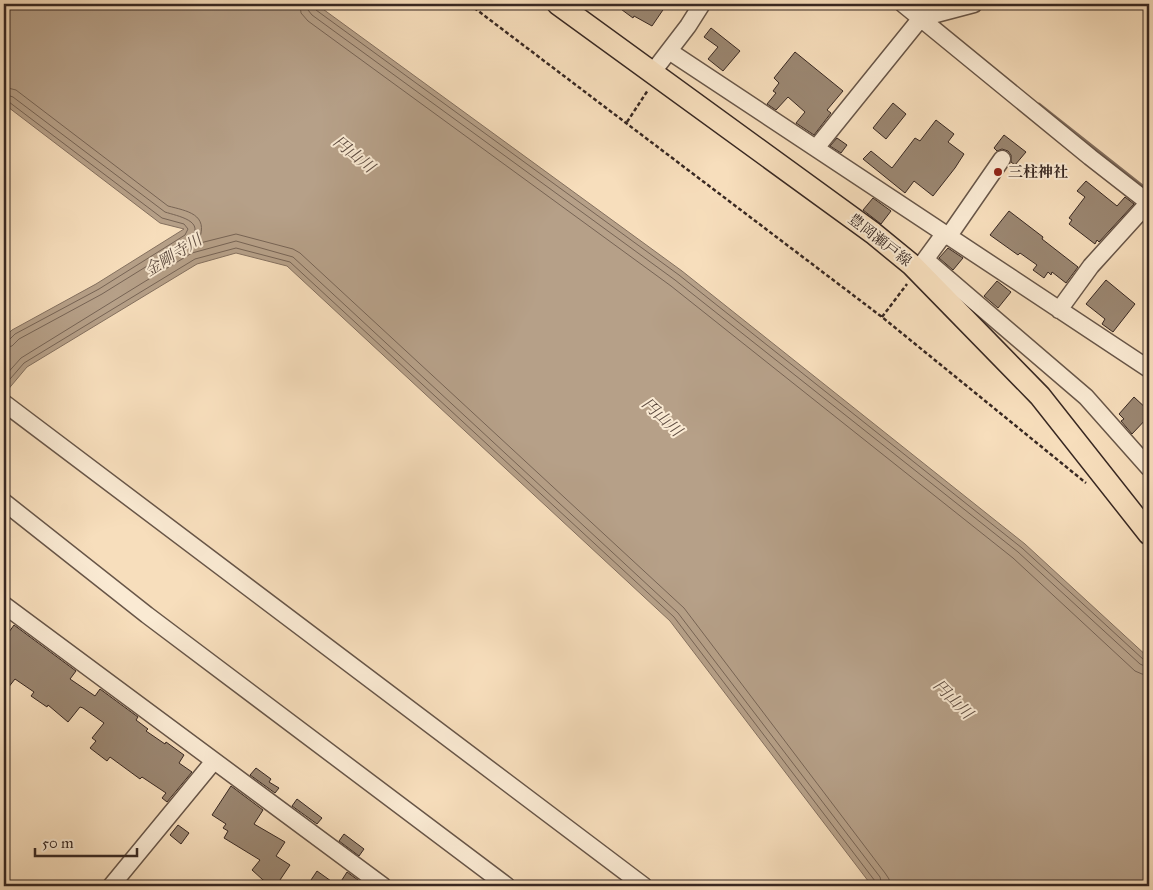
<svg xmlns="http://www.w3.org/2000/svg" width="1153" height="890" font-family="'IM FELL Great Primer','Noto Serif JP',serif">
<rect width="100%" height="100%" fill="#f7debc"/>
<filter id="stains"><feTurbulence type="fractalNoise" baseFrequency=".004" numOctaves="4"/><feColorMatrix values="0 0 0 0 .2 0 0 0 0 .09 0 0 0 0 .02 0 0 0 .5 -.17"/></filter>
<radialGradient id="worn" r=".72"><stop offset=".6" stop-color="#630" stop-opacity="0"/><stop offset="1" stop-color="#630" stop-opacity=".3"/></radialGradient>
<path fill="#b6a088" stroke="#84705f" d="M4 4H316L682 271 1025 544 1149 658V886H872L670 621 287 266 236 253 197 264 27 367 6 392 4 390V338L12 330 96 284 184 229 160 223 4 104Z"/>
<g fill="none" stroke-linecap="round" stroke-linejoin="round">
<path stroke="#776455" stroke-width="1" d="M300 4 301 13 308 21 671 286 1013 558 1135 671 1142 674 1149 675
M307 4 308 10 312 15 675 280 1018 552 1140 664 1149 668
M314 4 316 10 679 275 1022 548 1144 660 1149 661
M4 87 16 90 168 206C187 211 209 214 199 240L200 243 236 234 293 249 300 253 684 608 885 873 889 879 890 886
M4 94 13 97 165 212C177 216 208 221 189 240L102 294 19 339 12 346 4 348
M4 100 9 102 162 218 184 224 188 229 185 235 99 289 15 334 8 341H4
M4 377 21 358 144 282 192 253 236 241 293 257 678 613 880 877 882 886
M4 386 24 363 195 259 236 248 290 262 674 617 875 881 876 886"/>
<path stroke="#84705f" stroke-width="4.5" d="M1039 105 1149 192"/>
</g>
<path fill="#9b8772" stroke="#382822" d="M614 4H667L652 26 634 16 633 18Z
M711 28 740 51 723 71 708 59 718 47 704 37Z
M795 52 843 91 827 110 831 113 814 135 796 123 805 112 788 97 776 110 767 104 776 93 773 91 779 83 774 78Z
M893 103 906 114 886 139 873 128Z
M936 120 954 134 948 142 964 154 955 168 933 196 914 181 905 193 863 159 871 151 892 168 915 138 920 141Z
M1004 135 1026 152 1015 165 1011 162V155L1008 151 1002 149 997 151 994 148Z
M837 138 847 145 841 153 830 146Z
M1086 181 1117 206 1125 197 1134 204 1099 242 1097 240 1095 244 1069 224 1072 220 1069 218 1085 197 1077 191Z
M873 198 891 211 881 224 863 210Z
M1009 211 1043 237 1042 239 1078 267 1066 283 1052 272 1051 275 1048 272 1044 278 1033 270 1037 265 1020 253 1018 255 990 235Z
M948 248 963 258 953 270 939 258Z
M1106 280 1135 304 1113 332 1102 324 1105 319 1086 304Z
M997 281 1011 292 998 308 984 296Z
M1134 397 1149 411V416L1132 434 1121 421 1124 419 1119 414Z
M14 625 76 671 70 679 95 696 100 689 138 717 136 720 148 729 146 731 165 744 166 742 184 755 179 763 192 772 167 802 162 798 166 793 142 777 140 779 110 757 107 761 90 748 96 741 92 738 104 723 83 708 80 707 68 722 48 705 47 707 31 696 34 692 15 679 4 693V639Z
M256 768 271 779 269 782 279 788 275 793 250 775Z
M231 786 263 810 254 824 285 842 276 856 290 865 276 886H273L263 880 252 870 260 860 224 838 228 831 223 828 226 824 212 815Z
M297 799 322 818 317 824 292 806Z
M178 825 189 833 181 844 170 835Z
M344 834 364 849 359 856 339 841Z
M317 871 338 886 347 872 358 880 354 886H307Z"/>
<g fill="none" stroke-linecap="round" stroke-linejoin="round">
<defs>
<path id="minor" d="M903 4 1090 157 1149 203
M669 51 1149 369
M652 73 688 26 702 4
M816 148 921 18 974 4
M948 237 1002 159
M926 260 1086 397 1149 468
M919 268 944 234
M1059 310 1091 266 1149 202
M4 403 644 886
M4 502 147 615 507 886
M4 605 383 886
M111 886 214 761"/>
<path id="major" d="M558 4 873 233 912 265 1040 396 1149 534"/>
</defs>
<use href="#minor" stroke="#685648" stroke-width="19"/>
<use href="#major" stroke="#382822" stroke-width="24"/>
<path stroke="#382822" stroke-width="2.5" stroke-dasharray="4 2.5" stroke-linecap="butt" d="M469 4 882 317 1086 483
M476 9 479 4
M627 122 648 90
M882 317 907 284"/>
<use href="#minor" stroke="#faead3" stroke-width="16"/>
<use href="#major" stroke="#f7debc" stroke-width="21"/>
</g>
<circle fill="#8f2418" stroke="#faead3" stroke-width="2" cx="998" cy="172" r="5"/>
<g text-anchor="middle" dominant-baseline="central" stroke-width="4" stroke-linejoin="round" paint-order="stroke">
<g font-size="15" font-weight="bold" fill="#382822" stroke="#faead3" text-anchor="start">
<text x="1008" y="172">三柱神社</text>
</g>
<g font-size="15" fill="#382822" stroke="#faead3">
<text transform="translate(880 240) rotate(38)">豊岡瀬戸線</text>
</g>
<g font-size="16" font-style="italic" fill="#5e4c41" stroke="#faead3">
<text transform="translate(354 154) rotate(39)">円山川</text>
<text transform="translate(173 255) rotate(-32)">金剛寺川</text>
<text transform="translate(662 417) rotate(43)">円山川</text>
<text transform="translate(953 699) rotate(45)">円山川</text>
</g>
</g>
<rect width="1153" height="890" fill="none" stroke="#f7debc" stroke-width="20"/>
<rect x="5" y="5" width="1143" height="880" fill="none" stroke="#382822" stroke-width="2.5"/>
<rect x="10" y="10" width="1133" height="870" fill="none" stroke="#382822"/>
<path d="M35 848v8h102v-8" fill="none" stroke="#382822" stroke-width="2.5"/>
<text x="42" y="848" font-size="15" fill="#382822" stroke="#faead3" stroke-width="4" paint-order="stroke">50 m</text>
<rect width="100%" height="100%" filter="url(#stains)"/>
<rect width="100%" height="100%" fill="url(#worn)"/>
</svg>
